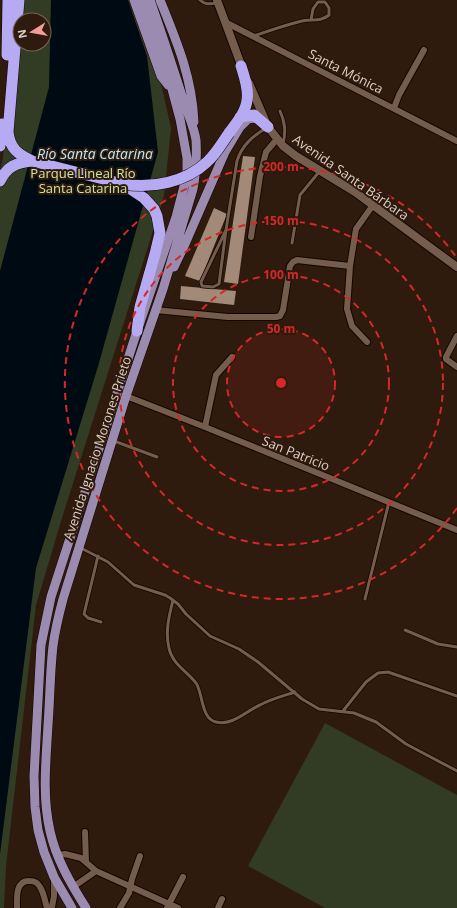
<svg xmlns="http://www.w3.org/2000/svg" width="457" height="908" font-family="'Open Sans',sans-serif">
<rect width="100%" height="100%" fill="#2e1b0d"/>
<path fill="#323b23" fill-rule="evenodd" d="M17 0H131L162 88 171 128 164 196 62 518 36 605 6 866 4 908H0V170L3 158ZM20 20H44V44H20Z
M325 723 457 795V908H325L248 866Z"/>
<path fill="#000a12" d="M51 0H128L147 56 158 152 99 363 36 568 0 854V271L49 87Z"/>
<path fill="#a28978" d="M243 156 255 157 238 284 224 282Z
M214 208 227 214 200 281 185 276Z
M181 286 236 291 234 305 180 299Z"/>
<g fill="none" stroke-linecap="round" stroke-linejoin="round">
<defs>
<path id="lane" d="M200 0C205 5 210 4 217 3
M253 36C269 31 285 25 302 21 313 18 319 23 329 15V8L325 2H318L313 9 311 20
M280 111C285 122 286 131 283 144
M226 230 201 282 202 286 213 287 219 284 226 230 237 161C242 145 252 137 266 128
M292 243 300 195 319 172
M114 441 157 457
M81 548 108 562 134 585 165 595 170 598 178 604 186 614 210 636 239 649 258 662 302 699 319 709 354 713 376 722 406 744 457 771
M98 556 84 614 88 618 101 622
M365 599 389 502
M173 600C169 616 165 632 169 648 172 664 187 671 196 683 203 693 201 719 216 722 233 726 246 711 260 705 271 699 283 696 295 692
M405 630 438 644 457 647
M343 711 366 682 378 673 388 672 457 696"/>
<path id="street" d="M225 22 457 141
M394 108 399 95 424 50
M251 237 260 176 266 152 277 139
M155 310 228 317H276L280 316 283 310 290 266 293 262 297 260 350 266
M457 336 446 357V359L457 367
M367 342 352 326 347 309 350 266 356 229 373 205
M126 396 205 427 457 530
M205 427 216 375 232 357
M85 832 86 862
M58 855 65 854 81 858 96 871 178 908
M73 887 96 871
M52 907 54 896V879
M17 908C17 898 15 880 30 881 34 881 38 883 40 887 44 893 45 901 47 908
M120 908 129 893 132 879 140 856
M167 908 183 877
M218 908 222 899"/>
<path id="secondary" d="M217 0 243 70
M249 83 268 127 283 146 296 156 355 192 457 267"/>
<path id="primary" d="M134 0 161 76 168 85
M160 0C177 42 192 77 194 122
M174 267 185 244 225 152 240 127 248 119 255 118
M72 908 54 877 44 852 38 830 35 807 34 776 41 645 51 597 137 331 176 217 187 175V158L180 119 172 89 159 50 141 0
M86 908C71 884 56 859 50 831 42 796 46 761 48 725 50 699 50 672 53 646 55 630 59 614 63 599L126 396 163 289 193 189C196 173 197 157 196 140 194 127 188 115 184 102 173 68 162 34 150 0"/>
<path id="highway" d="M19 0 8 132C10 149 18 154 32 161
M7 55 8 0
M240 117 254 115 268 127
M229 133C236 123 246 112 247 100 249 89 244 76 241 66
M0 146 2 124
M0 181C7 166 16 163 32 161L123 184 144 198 154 209 157 216 160 233 155 254 140 307 137 331"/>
</defs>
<use href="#lane" stroke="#150500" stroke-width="4.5"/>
<use href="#street" stroke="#150500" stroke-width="8"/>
<use href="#secondary" stroke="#150500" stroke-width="10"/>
<use href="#primary" stroke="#150500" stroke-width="10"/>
<use href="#highway" stroke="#150500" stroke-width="12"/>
<use href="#lane" stroke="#745d4d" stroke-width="3"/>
<use href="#street" stroke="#745d4d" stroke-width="6"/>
<use href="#secondary" stroke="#745d4d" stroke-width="8"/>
<use href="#primary" stroke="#9c8bb0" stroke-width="9"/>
<use href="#highway" stroke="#b6aaf2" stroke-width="11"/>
<defs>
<path id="highway-bridge" d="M123 184C152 189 186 182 207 162 216 154 222 143 229 133"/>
</defs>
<use href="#highway-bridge" stroke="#150500" stroke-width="12" stroke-linecap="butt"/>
<use href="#highway-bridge" stroke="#b6aaf2" stroke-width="11"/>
</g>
<circle cx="281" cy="383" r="54" fill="#d62828" fill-opacity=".12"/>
<g fill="none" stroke="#d62828" stroke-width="2" stroke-dasharray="7 5">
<circle cx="281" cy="383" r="54"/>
<circle cx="281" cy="383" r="108"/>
<circle cx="281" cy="383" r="162"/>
<path d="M457 508A216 216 0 1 1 457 258"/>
</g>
<g text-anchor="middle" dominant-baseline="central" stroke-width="4" stroke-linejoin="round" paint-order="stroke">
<g font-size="13" fill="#dfd1c8" stroke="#2e1b0d">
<text transform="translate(346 71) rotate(27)">Santa Mónica</text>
<text transform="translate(351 177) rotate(35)">Avenida Santa Bárbara</text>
<text transform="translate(97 448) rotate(-72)">Avenida Ignacio Morones Prieto</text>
<text transform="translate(296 453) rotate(22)">San Patricio</text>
</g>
<g font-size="13" fill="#cde5a4" stroke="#2e1b0d">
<text x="83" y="173">Parque Lineal Río<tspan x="83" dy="15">Santa Catarina</tspan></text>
</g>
<g font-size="14" font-style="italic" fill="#bae8f9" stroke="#2e1b0d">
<text x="95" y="153">Río Santa Catarina</text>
</g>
</g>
<circle cx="281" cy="383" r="6" fill="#d62828" stroke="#2e1b0d" stroke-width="2"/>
<g font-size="12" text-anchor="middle" font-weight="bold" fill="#d62828" stroke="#2e1b0d" stroke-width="4" stroke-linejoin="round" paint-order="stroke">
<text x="281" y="171">200 m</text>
<text x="281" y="225">150 m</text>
<text x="281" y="279">100 m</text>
<text x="281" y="333">50 m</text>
</g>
<g transform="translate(32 32) rotate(259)"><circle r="19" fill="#2e1b0d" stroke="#756458"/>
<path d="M0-3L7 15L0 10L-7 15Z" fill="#f59b9a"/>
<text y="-6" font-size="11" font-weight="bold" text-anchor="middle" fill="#dfd1c8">N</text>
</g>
</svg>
